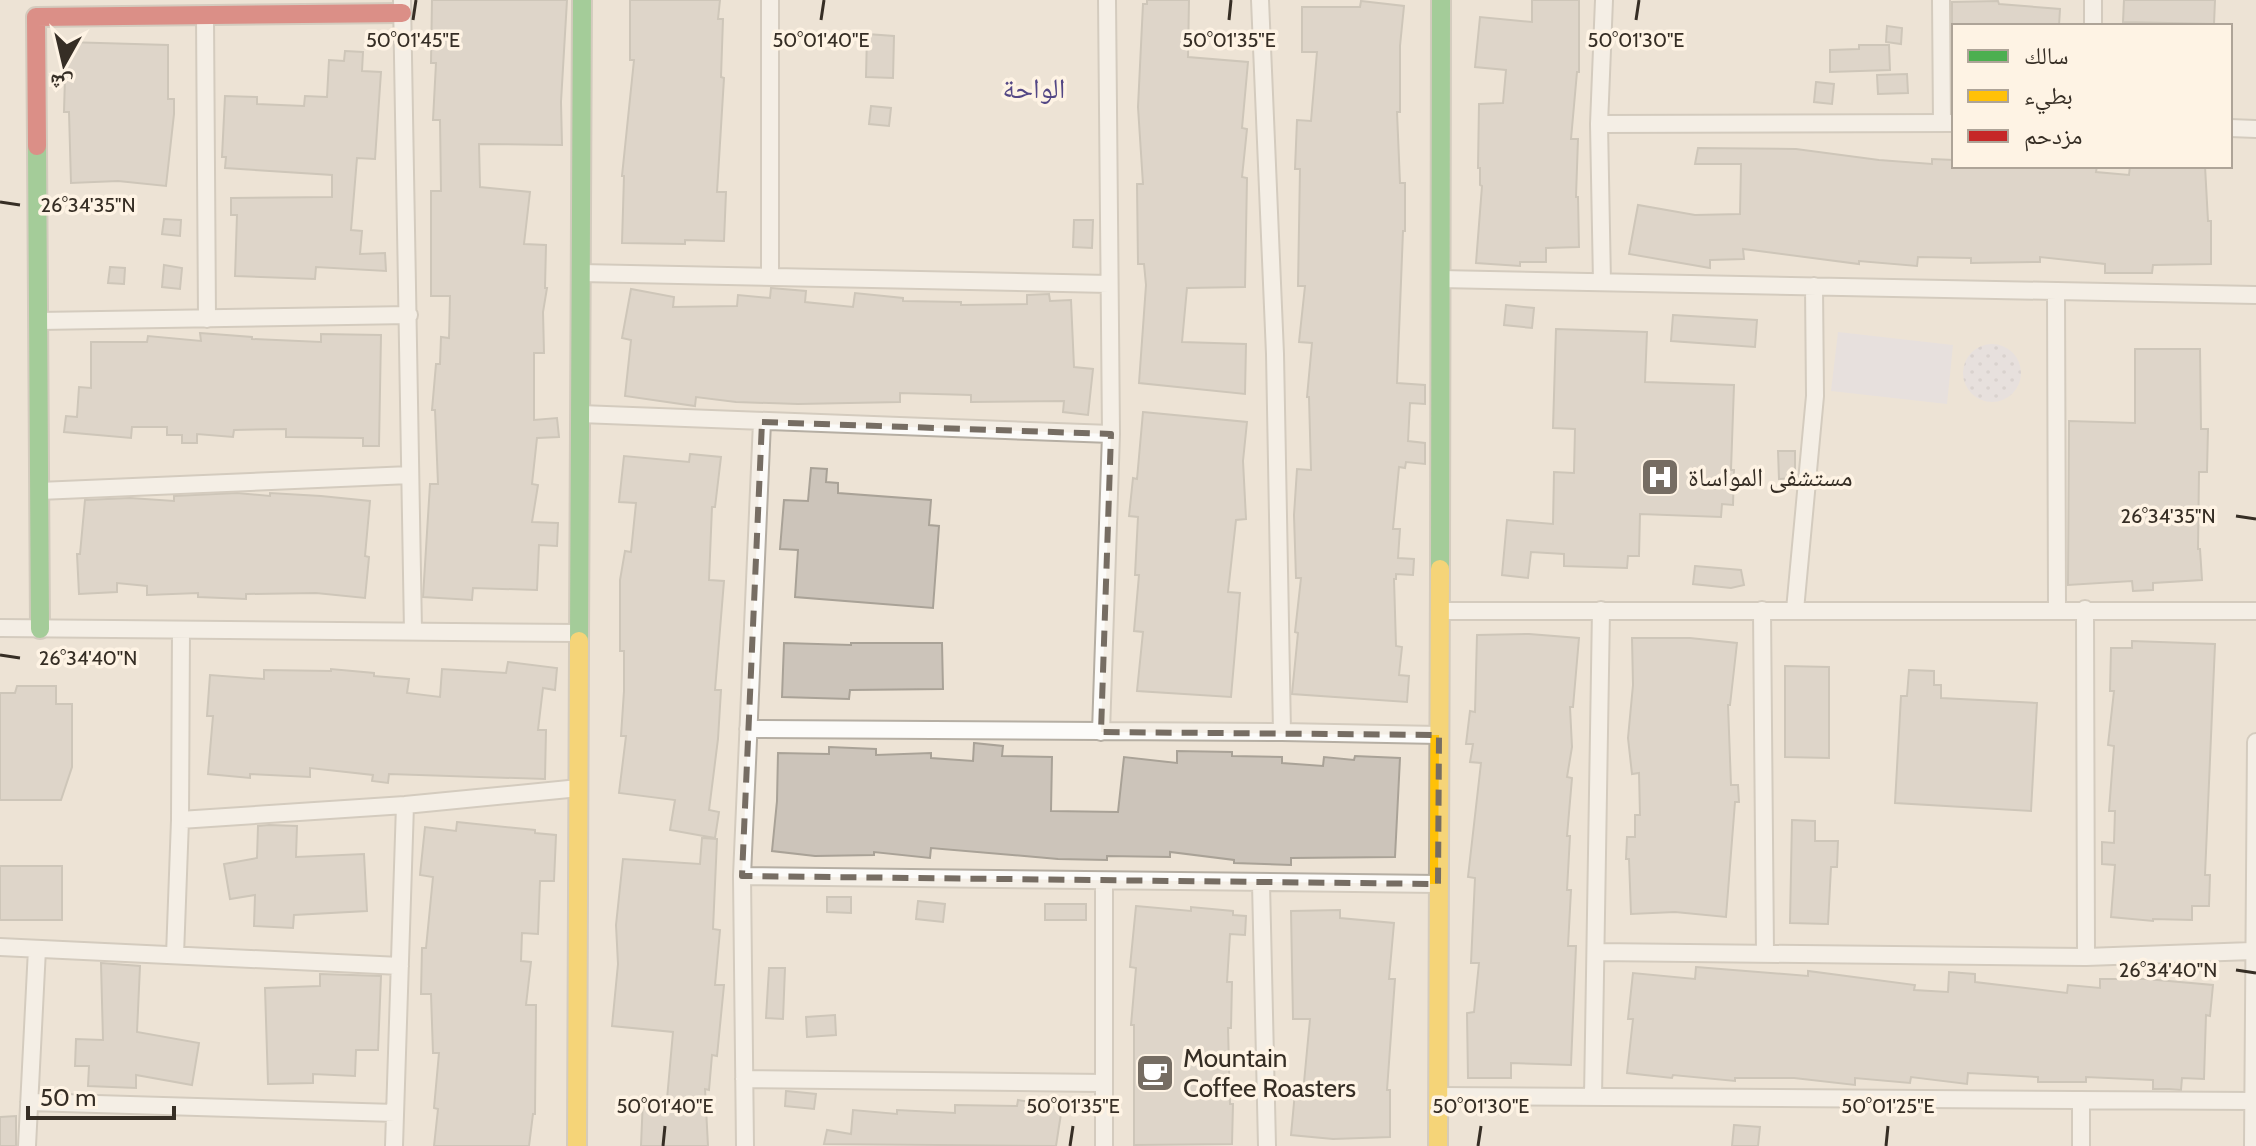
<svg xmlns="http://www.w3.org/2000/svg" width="2256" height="1146" font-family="Cabin,'Noto Naskh Arabic',sans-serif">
<defs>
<pattern id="park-dots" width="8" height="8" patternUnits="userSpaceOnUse" patternTransform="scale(2)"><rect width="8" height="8" fill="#e1dbe7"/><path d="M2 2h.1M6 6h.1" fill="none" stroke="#c2bcc6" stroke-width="1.8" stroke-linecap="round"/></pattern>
</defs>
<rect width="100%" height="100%" fill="#ede3d5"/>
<path fill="url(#park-dots)" d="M1963 373a29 29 0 1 1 58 0a29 29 0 1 1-58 0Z"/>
<path fill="#e1dbe7" d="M1838 332 1953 345 1947 404 1831 391Z"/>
<path fill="#ccc4ba" stroke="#a9a297" stroke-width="2" d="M432 0H567L561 102 562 145 479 144 480 187 530 192 524 244 546 245 545 288H547L543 312 544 353H534V420L557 418 559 437 537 438 532 484 538 485 532 522 558 523 557 546 539 545 537 590 473 588 472 600 423 597 430 484H438L435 410H432L436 364H440L441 337 449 338 450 296H431V191H441L440 120H433L436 63H431Z
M630 0H720L718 19H723L721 77 724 78 717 192H726L724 241 685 240V244L622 243 624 176H622L634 60H630Z
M1147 0H1189L1188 57 1248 62 1242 128 1247 129 1242 177 1247 178 1245 287 1187 288 1182 342 1246 344 1245 394 1139 383 1146 285 1144 264H1138L1137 184H1143L1138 107 1143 4H1147Z
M1532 0H1579V72H1577L1571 139H1578L1576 197H1578L1579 247 1546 248V262H1520V266L1476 263 1482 186 1480 185V168H1478L1479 104 1503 103 1506 70 1475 67 1480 17 1532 22Z
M2124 0H2215L2214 24 2123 22Z
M1361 1 1404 6 1400 46V112H1397L1400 183H1405V231H1403L1397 383 1425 385V404L1410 403 1408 441 1425 443V464L1406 462 1405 468 1399 467 1393 529H1400L1398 558 1414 559 1413 575 1396 574V579H1394L1396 646 1402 647 1399 675 1409 676 1407 702 1292 694 1298 633 1295 632 1301 578H1296L1294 515 1297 469 1311 470 1309 397H1307L1312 343 1299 342 1305 286H1298L1300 169H1295L1297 120 1311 121 1317 52H1302V7H1360Z
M1998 1 1999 4 2060 9 2059 26H1952V2Z
M1887 26 1902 28 1901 44 1886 42Z
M867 34 894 36 893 78 866 77Z
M66 42 168 45V99H174V114L166 186 118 181 71 183 69 112H64Z
M1859 45H1889L1890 70 1830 72V50L1859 49Z
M345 51 363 52 362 71 381 72 375 159 357 158 351 230 362 231 360 254 385 253 386 271 316 267 315 279 235 276 237 215H231V198L332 197V175L225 168 226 157H222L225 96 257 97V104L304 106 305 96 327 97 329 60 344 61Z
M1907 74 1908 93 1878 94 1877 75Z
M1816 82 1834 84 1832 104 1814 102Z
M871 106 891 108 889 126 869 124Z
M1698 148 1796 149 1879 160 1932 164V159L1954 160V166H2097L2096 172 2129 175 2130 166H2205L2208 221H2211V264L2153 265 2152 273H2105V264L2040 257V262L1971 263V258L1918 257 1917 266 1859 261V264L1743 249 1744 259 1710 260V268L1629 254 1638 205 1695 215 1740 214 1741 164H1695Z
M164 219 181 220 180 236 162 234Z
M1074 220H1093L1092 248 1073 247Z
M164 265 182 268 180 289 162 287Z
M110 267 125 268 124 284 108 283Z
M771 288 806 291 805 302 853 307 855 293 903 298V301L961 302V305L1027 304V295L1049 294 1050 301 1071 300 1074 367 1093 369 1088 415 1063 412 1064 401 971 402V395L900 393V402L798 404 736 402 696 397 695 406 625 396 631 340 622 338 631 289 674 297 673 307 737 306 738 295 770 298Z
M1506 305 1534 308 1532 328 1504 325Z
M1673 315 1757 320 1755 347 1671 341Z
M1556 329 1647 332 1645 382 1734 385 1731 470H1734L1733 505 1722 504 1721 517 1640 514 1639 556H1628L1627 568 1564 566V554L1531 552 1528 578 1502 575 1507 520 1553 524 1554 472 1574 473 1575 429 1553 428Z
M200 333 252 337V339L321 342V334L381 335 379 446H363V438L286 437V429L234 430 233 437 197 434V443H182V435H167V427H132L131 438 64 432 66 416 77 417 79 387 91 388V342H147L148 336 201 341Z
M2135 349H2200L2201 429H2208L2207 472H2199L2198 549H2200L2202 580 2153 583V590L2133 591 2132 581 2068 585 2069 421 2135 423Z
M1143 412 1247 422 1243 461 1246 519 1236 520 1228 592 1240 593 1231 697 1137 691 1143 632 1134 631 1139 575H1135L1138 517 1129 516 1133 478 1137 479Z
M1778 451H1795V478L1779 479Z
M690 454 721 457 715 507H712L709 580 724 581 715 690H721L718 739 709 810 719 812 715 838 670 830 675 800 619 793 626 736H621L624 691V651H620V580L625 551 631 552 636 503 619 502 624 456 689 462Z
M811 468 827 469 826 482 838 483V493L931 500 929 525 939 526 933 608 795 597 798 550 780 549 784 500 808 501Z
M237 493 270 496V493L321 496 370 501 365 556 369 557 365 598 316 593 246 594V599L198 597V593L147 595V586L117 583V592L79 594 77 554H80L85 500 130 498 174 501V496Z
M1695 566 1741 570 1744 585 1731 588 1693 584Z
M1529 634 1579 638 1573 707H1570L1572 747 1567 777 1572 778 1567 836H1570L1567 890H1571L1568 946H1576L1571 1065 1511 1063V1078H1468L1467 1013 1474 1012 1479 963H1471L1475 878 1468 877 1481 763 1470 762 1473 744H1466L1470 711 1475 712 1477 635Z
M1632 638H1690L1737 643 1730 705H1728L1731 785H1738L1739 802H1735L1726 917 1675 912 1631 914 1629 859H1626L1627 837H1635V815H1640L1639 773 1632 774 1628 738 1633 685Z
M2132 641 2215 644 2205 875H2210L2209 906H2192V920L2153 919V921L2111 917 2115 865 2102 864V842L2114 843 2115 811H2109L2114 746 2108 745 2114 691H2110L2111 648H2132Z
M784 643 851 645V643H942L943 689 850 690 849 699 782 697Z
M508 662 557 668 555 690 543 688 538 730H546L545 779 389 774 388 783 372 781 373 775 310 768V777L250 774V778L208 774 213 716H207L210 675 264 679V670L331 671V669L374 673V676L409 679 407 693 440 697 442 669 506 673Z
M1785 666 1829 667V758L1785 757Z
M1909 670 1934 671V685H1941V698L2037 703 2031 811 1895 803 1901 696H1907Z
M17 686H56V704H72V767L61 800H0V693H15Z
M974 743 1003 746 1002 756 1052 757 1051 811 1118 812 1124 757 1177 763V751L1232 752V756L1282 757V763L1323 766 1324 757 1354 760 1355 756 1400 758 1395 857 1291 858V865L1234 863V860L1170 852V857L1107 856V860L1058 859 931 848 930 858 874 852V855L815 856 772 851 777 801 778 753 829 754V747L876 749V755L931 753V758L973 761Z
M1792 820 1815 821V841H1838L1837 867H1831L1828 924 1790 923Z
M457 822 535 830V833L556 835 554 881H540L538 934 522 933 521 961 531 962 526 1005H536L535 1114H533L529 1146H434L438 1109 434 1108 439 1053H433L431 994H421L422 948H426L433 877 420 875 425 827 456 831Z
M269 825 297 826 296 857 364 854 367 911 294 915 293 928 254 926 255 895 230 899 224 864 257 858 258 826Z
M702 838 717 839 713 929 720 930 715 985H724L717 1056 712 1055 709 1090 705 1089 708 1146H641L643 1098 667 1099 673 1032 612 1026 618 964 616 925 623 859 700 864Z
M0 866H62V920H0Z
M827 897H851V913L827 912Z
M918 901 945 904 943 922 916 919Z
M1045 904H1086V920H1045Z
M1136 906 1191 911V907L1233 911V915L1246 916 1245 935 1230 934 1227 982H1232L1231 1028H1228L1230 1104H1233L1232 1144 1134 1145V1025H1131L1136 968 1130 967Z
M1340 910V918L1394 923 1389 979H1395L1387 1090H1390V1137L1333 1139 1291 1135 1295 1092 1303 1093 1310 1019H1293L1291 911Z
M101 963 140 966 137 1032 199 1043 192 1085 136 1075V1088L88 1086 89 1066H75L76 1039 103 1040Z
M1696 967 1808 976V971L1915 985 1914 990 1948 992 1949 972 1975 974V982L2067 993 2068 985 2100 988V979H2146L2213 985 2210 1016 2206 1015 2204 1079 2182 1078 2181 1090 2169 1089H2153V1080L2086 1077V1082H2038V1077L1968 1073 1967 1084 1911 1077 1910 1083 1855 1078V1085L1794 1078H1735V1081L1673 1075 1672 1078 1627 1073 1633 1019H1628L1633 973 1695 979Z
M769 968H785L783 1019 766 1018Z
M320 974 381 976 378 1050H356L355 1076 313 1074V1083L268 1084 265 988 320 986Z
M835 1015 836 1035 807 1037 806 1017Z
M786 1091 816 1094 814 1109 785 1106Z
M1018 1100 1062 1107 1056 1146 824 1144 827 1130 851 1134 853 1110 897 1114V1110L955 1113V1105L1017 1106Z
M16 1116V1146H0V1117Z
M1734 1125 1760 1127 1758 1146H1732Z"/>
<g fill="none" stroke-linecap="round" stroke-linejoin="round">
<defs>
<path id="street" d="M402 0 413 631
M1260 0 1275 354 1282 732
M1941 0 1942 123
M205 16 207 319
M2093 26V0
M1599 124 1954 123
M2230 128 2256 129
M581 273 1109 284
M770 277V0
M1440 279 2256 295
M1602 282 1599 124 1604 0
M2056 291 2057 609
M39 321 409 315
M580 414 1111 434
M39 491 410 475
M2085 609 2086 957
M1762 610 1765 954
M1795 610 1815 396 1814 286
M1439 611H2256
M0 628 580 633
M748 729 1282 732 1439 735
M1101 732 1111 434 1107 0
M180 820 405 805 579 788
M742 876 1438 884
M1104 881V1146
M1261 883 1267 1146
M0 947 400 966
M1596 952 2086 957 2252 951
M175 955 180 820 181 630
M744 1079 1104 1083
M1438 1096 2253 1101
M1593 1097 1601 610
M29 1102 395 1113
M27 1146 37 949
M394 1146 405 805
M745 1146 742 876 762 422
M2081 1146V1100
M2253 1146 2256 742"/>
<path id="fast" d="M37 146 40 629
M1440 569 1441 0
M579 641 582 0"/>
<path id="slow" d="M577 1146 579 641
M1438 1146 1440 569"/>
<path id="jam" d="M37 146 36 17 402 13"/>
</defs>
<use href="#street" stroke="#b5aea3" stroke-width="20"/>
<use href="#fast" stroke="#b5aea3" stroke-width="22"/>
<use href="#slow" stroke="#b5aea3" stroke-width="22"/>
<use href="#jam" stroke="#b5aea3" stroke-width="22"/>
<use href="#street" stroke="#fcfbf9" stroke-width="16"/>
<use href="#fast" stroke="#4caf50" stroke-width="18"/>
<use href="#slow" stroke="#ffc107" stroke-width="18"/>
<use href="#jam" stroke="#c62828" stroke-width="18"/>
</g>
<path d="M0 0H2256V1146H0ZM762 422 1111 434 1101 732 1439 735 1438 884 742 876Z" fill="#ede3d5" fill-opacity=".55" fill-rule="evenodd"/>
<path fill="none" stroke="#766d63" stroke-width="6" stroke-dasharray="16 10" stroke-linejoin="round" d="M762 422 1111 434 1101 732 1439 735 1438 884 742 876Z"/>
<path fill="none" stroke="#362e25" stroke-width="3" d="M413 20 416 0M821 20 824 0M1229 20 1231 0M1636 20 1639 0M0 202 20 205M2236 516 2256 519M0 655 20 658M2236 970 2256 973M663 1146 665 1126M1070 1146 1073 1126M1478 1146 1481 1126M1886 1146 1888 1126"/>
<defs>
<symbol id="hospital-square" viewBox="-11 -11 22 22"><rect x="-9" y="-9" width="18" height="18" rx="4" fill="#766d63" stroke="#fef3e4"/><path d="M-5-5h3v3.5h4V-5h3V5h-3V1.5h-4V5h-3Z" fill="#fff"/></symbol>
<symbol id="cafe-square" viewBox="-11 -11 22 22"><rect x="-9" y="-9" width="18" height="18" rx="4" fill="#766d63" stroke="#fef3e4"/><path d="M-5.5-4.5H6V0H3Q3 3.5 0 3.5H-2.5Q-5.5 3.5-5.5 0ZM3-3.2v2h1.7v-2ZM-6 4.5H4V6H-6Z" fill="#fff"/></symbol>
</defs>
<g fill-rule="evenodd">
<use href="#hospital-square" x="1638" y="455" width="44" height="44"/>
<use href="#cafe-square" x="1133" y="1051" width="44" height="44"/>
</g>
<g text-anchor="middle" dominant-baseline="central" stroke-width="7" stroke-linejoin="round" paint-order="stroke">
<g font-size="26" fill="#362e25" stroke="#fef3e4" text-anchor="start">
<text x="1688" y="477">مستشفى المواساة</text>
<text x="1183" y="1058">Mountain<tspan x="1183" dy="30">Coffee Roasters</tspan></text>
</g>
<g font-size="28" fill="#534785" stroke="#fef3e4">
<text x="1034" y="88">الواحة</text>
</g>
</g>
<g font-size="20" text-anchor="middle" fill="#362e25" stroke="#fef3e4" stroke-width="7" stroke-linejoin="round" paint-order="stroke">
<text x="413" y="47">50°01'45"E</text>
<text x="821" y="47">50°01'40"E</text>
<text x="1229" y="47">50°01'35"E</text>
<text x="1636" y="47">50°01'30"E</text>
<text x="88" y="212">26°34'35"N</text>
<text x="2168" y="523">26°34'35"N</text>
<text x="88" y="665">26°34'40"N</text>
<text x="2168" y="977">26°34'40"N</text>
<text x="665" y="1113">50°01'40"E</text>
<text x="1073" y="1113">50°01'35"E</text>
<text x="1481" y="1113">50°01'30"E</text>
<text x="1888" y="1113">50°01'25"E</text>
</g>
<rect x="1952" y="24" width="280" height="144" fill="#fef3e4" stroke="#aea498" stroke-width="2"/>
<rect x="1968" y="50" width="40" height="12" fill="#4caf50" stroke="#aea498" stroke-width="2"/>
<text x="2024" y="64" font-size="24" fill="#362e25">سالك</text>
<rect x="1968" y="90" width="40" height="12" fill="#ffc107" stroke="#aea498" stroke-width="2"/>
<text x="2024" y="104" font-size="24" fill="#362e25">بطيء</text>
<rect x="1968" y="130" width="40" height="12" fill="#c62828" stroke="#aea498" stroke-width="2"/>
<text x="2024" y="144" font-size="24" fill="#362e25">مزدحم</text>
<g transform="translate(64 64) rotate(188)" stroke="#fef3e4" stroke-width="6" paint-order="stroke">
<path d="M0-6L14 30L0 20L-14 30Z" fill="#362e25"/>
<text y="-12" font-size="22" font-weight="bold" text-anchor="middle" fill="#362e25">ش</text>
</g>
<path d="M28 1106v12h146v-12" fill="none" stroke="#362e25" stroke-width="4"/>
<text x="40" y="1106" font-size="24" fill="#362e25" stroke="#fef3e4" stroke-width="6" paint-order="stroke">50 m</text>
</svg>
